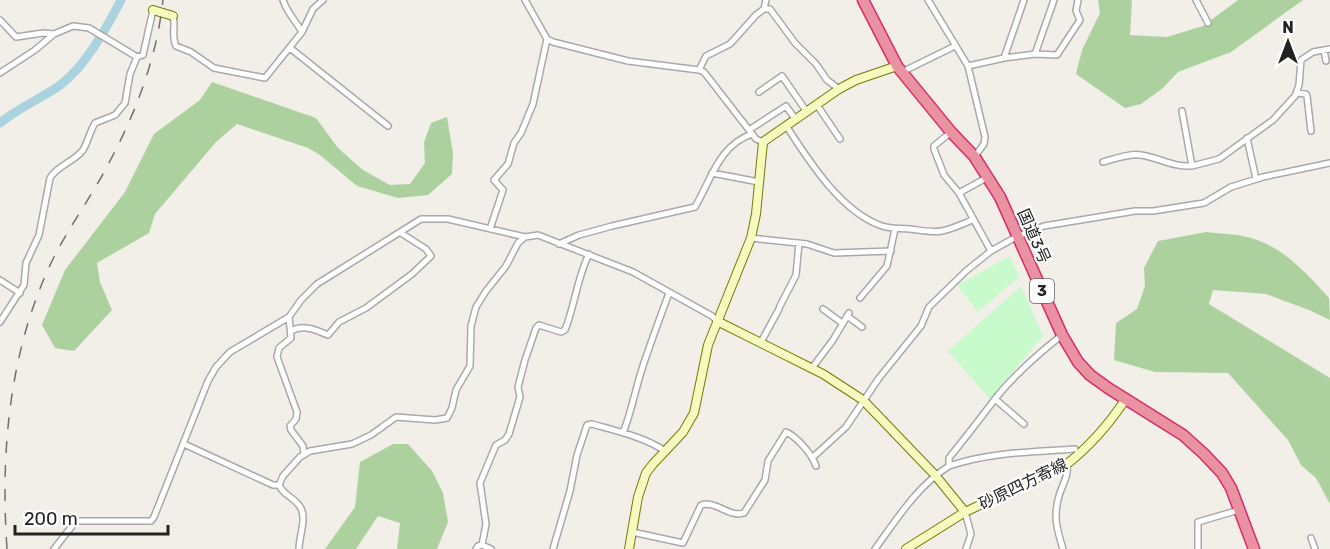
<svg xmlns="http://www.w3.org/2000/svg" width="1330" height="549" font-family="Rubik,'Noto Sans JP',sans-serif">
<rect width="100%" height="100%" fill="#f2efe9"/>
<path fill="#add19e" d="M1098 0H1132L1130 35 1167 37 1203 26 1238 0H1303L1231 52 1178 72 1163 88 1141 104 1125 108 1076 74 1082 50 1100 13Z
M212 82 316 118 338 148 363 170 390 185 410 184 425 163 424 142 431 123 447 117 453 153 452 174 428 195 398 198 357 186 320 155 308 148 237 124 216 142 155 214 149 233 97 263 100 282 112 310 74 351 55 348 42 325 65 270 125 192 154 134 200 100Z
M1206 232C1222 234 1242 234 1257 240 1286 250 1309 276 1329 298L1330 320 1309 310 1266 294 1213 290 1209 304 1330 378V504L1316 478 1301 465 1288 440 1228 373 1155 372 1114 360 1116 323 1137 309 1145 286 1144 268 1158 241Z
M393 444H408L432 471 443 493 448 522 437 549H397L400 523 378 516 356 549H325L355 507 360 462Z"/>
<path fill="#c8facc" d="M1010 256 1019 277 978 312 957 285Z
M1021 286 1043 336 990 399 948 351Z"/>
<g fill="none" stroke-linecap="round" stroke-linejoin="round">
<path stroke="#aad3df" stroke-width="9" d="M0 123C18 108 40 99 59 86 85 67 106 29 121 0"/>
<defs>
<path id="street" d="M283 0C287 13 296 21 302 32
M525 0 547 39 553 42 628 61 699 70 704 72 756 139 763 142
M928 0 968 66 985 137 984 144 975 156
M1024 0 1004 58 1035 54 1057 55 1080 20 1076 11 1078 0
M1196 0 1208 23
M764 9 766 0
M173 16C176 27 171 36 176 46L191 52 214 68 265 78 302 32 313 9 323 0
M0 20 16 37 43 33 54 34
M290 48 388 126
M1324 50 1326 61
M1035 54 1054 0
M968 66 1004 58
M699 70 706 56 730 44 756 15 764 9H770L795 43 816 64 827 80 839 89
M902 72 955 46
M0 73 35 50 54 34 73 26 89 28 137 57
M759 92 782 76 807 112
M1296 93 1306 94 1307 96 1311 131
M817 105 840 139
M1182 111 1192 166 1219 159 1273 120 1295 96 1299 85 1301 60 1313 52 1330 49
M787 127C809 161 841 212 882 226 891 229 900 228 910 229 920 230 932 233 942 231 952 229 963 224 972 220
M749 130 786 106 796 120
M951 132 934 146V149L944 175 959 193 991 251
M1247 138 1256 179
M1103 162C1115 159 1129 153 1141 155 1160 158 1172 167 1192 166
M712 173 759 182
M959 193 988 177
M490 229 503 190 494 180 508 164 514 143 521 133 533 104 547 39
M751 238 807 244 834 253 891 251
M559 244 579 235 612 226 695 207C711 180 719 145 752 134
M0 280 20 293
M860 298 887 266 895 229
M780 306 796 275 799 243
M823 309 842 323
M847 316 862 327
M289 317 291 338 279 348 277 357 297 412 296 419 290 426 291 430 303 446 304 453
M0 322 24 285 26 263 39 235 50 178C58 165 74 162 83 150 88 142 90 131 95 123L115 115 125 103 130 74 137 57 143 55 153 10
M291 331C304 324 316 330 328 335L339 322 366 308 412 274 431 256 426 249 401 233
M761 342 779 309
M812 368 833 340 849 313
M995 399 1024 424
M623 433C631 413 635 391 642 369 650 344 660 318 669 293
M184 444 273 485H279C282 493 290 496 296 502 310 514 299 533 299 549
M812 458 846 427 879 378 921 326 929 307 966 271 991 251 1018 236 1044 226 1135 211H1153L1204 203 1231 187 1263 177 1330 163
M949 466C989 452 1033 452 1075 449
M279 485 283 476 300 457 310 451 352 444 371 435 396 417 435 420 447 418 452 408 456 390 470 366 471 326 476 307 486 291 506 266 518 243 525 237
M965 512 971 534 966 549
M632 532 683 543 701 505C716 500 729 518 744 513L765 480 768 461 786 432C797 437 812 454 816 466
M1311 538 1315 549
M482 545 491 549
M54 549 76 521H151L154 517 208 381 216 367 230 352 289 317 301 300 317 284 421 219H448L525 237 538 235 633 272 712 316 717 321
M476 549 478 546 482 545 486 524 480 483 496 445 505 440 509 434 520 397 518 387 525 360 536 328 539 325 561 332 565 330C575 305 577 278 589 254
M553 549 570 491 577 455 587 425 592 424C617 431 644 437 665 451
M875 549C897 519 917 486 949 466V458C965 438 980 419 995 399 1014 375 1038 354 1062 335
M1063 549C1057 530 1053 516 1059 496 1062 485 1069 476 1067 464
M1198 549V522L1239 510"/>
<path id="secondary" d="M153 10 173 16
M717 321 823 374 863 400 935 475 965 512
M629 549 638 497 646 473 653 464 683 432 694 413 708 345 751 238 756 214 763 142 839 89 856 80 897 66
M906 549 965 512 1067 464C1090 446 1109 424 1125 400"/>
<path id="highway" d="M863 0 897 66 951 132 974 156 1000 197 1062 335 1078 362 1090 375 1108 388 1183 435 1204 454 1222 473 1231 488 1254 549"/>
</defs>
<use href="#street" stroke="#a9a9a9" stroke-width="8"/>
<use href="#secondary" stroke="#707d05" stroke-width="10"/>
<use href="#highway" stroke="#dc2a67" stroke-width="13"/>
<use href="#street" stroke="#fff" stroke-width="5"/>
<use href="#secondary" stroke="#f7fabf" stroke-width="8"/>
<use href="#highway" stroke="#e892a2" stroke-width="10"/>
<path stroke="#707070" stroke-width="1.5" stroke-dasharray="12 12" stroke-linecap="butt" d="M7 549C0 449 10 343 56 253 73 221 95 191 111 159 137 110 157 56 163 0"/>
</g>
<g text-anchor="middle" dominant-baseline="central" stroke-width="4.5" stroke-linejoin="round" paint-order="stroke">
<rect fill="#fff" stroke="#646464" stroke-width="1.5" x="1030" y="279" width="24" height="24" rx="4.5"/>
<g font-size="15" font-weight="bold" fill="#222">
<text x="1042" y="291">3</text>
</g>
<g font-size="16" fill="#222" stroke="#fff">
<text transform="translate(1034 236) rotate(66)">国道3号</text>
<text transform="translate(1023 484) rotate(-26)">砂原四方寄線</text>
</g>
</g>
<g transform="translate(1288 42)" stroke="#ffffff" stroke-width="4.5" paint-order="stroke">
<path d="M0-4.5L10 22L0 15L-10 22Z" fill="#222222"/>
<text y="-9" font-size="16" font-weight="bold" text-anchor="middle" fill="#222222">N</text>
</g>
<path d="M15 525v9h153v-9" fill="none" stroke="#222222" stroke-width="3"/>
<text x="24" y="525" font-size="18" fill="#222222" stroke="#ffffff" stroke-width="4.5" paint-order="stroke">200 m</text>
</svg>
